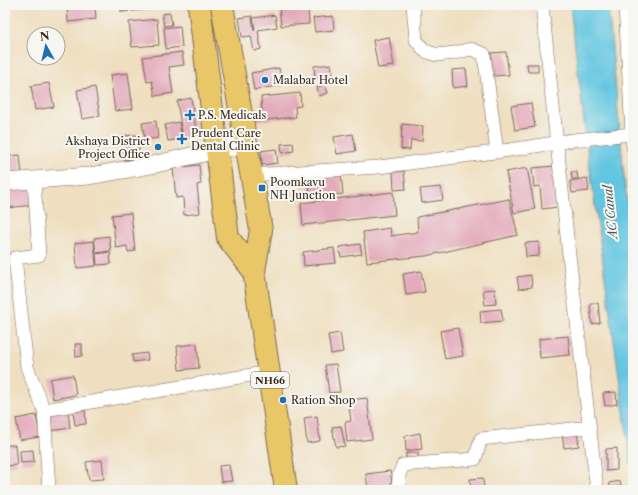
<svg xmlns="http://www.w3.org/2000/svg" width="638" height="495" font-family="'Libre Caslon Text',serif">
<rect width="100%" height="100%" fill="#f6f6f2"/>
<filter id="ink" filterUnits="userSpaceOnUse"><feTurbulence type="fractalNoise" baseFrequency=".025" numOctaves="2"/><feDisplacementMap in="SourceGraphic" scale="8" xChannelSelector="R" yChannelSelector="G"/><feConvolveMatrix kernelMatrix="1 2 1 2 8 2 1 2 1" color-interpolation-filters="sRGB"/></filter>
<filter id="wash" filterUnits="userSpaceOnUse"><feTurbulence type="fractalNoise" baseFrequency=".012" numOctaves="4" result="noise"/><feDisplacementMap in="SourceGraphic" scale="16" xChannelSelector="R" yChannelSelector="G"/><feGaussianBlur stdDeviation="0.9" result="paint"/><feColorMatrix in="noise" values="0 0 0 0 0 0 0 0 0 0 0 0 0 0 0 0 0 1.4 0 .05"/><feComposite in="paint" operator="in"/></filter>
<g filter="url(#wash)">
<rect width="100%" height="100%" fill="#efdfc0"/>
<path fill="#63c6e1" stroke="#4f7880" d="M570 5H608L625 187 633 236V477L588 155Z"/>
<g id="blocks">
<path fill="#e3acbc" d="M67 5H95L96 19 68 22Z
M121 5H129V11L121 12Z
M132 5H153V9L132 11Z
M257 5H276V7L258 9Z
M279 5H308L309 24 281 26Z
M170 13 172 25 164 26 162 14Z
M275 15 277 27 258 30 261 49 254 51 251 36 242 37 239 18 252 16 254 31 255 30 253 18Z
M333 16 334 30 315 32 313 18Z
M157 19 159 45 132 47 129 22Z
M180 26 182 47 166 49 164 28Z
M389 37 394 66 378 68 373 40Z
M182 52 184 65 169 67 173 93 155 96 152 81 147 82 143 57Z
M506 52 509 75 493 76 491 53Z
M331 64 332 76 315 78 314 66Z
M527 64H538V72H528Z
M279 68 282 85 254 90 251 73Z
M466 69 468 86 453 88 452 70Z
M128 73 133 109 115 111 110 75Z
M49 83 54 107 35 110 31 86Z
M325 85 328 93 319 96 317 87Z
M95 87 100 116 82 119 77 90Z
M300 93 301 106 295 107 296 117 255 121V113L262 112 261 97Z
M191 98 197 136 183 138 177 101Z
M531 103 535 127 515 130 511 106Z
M156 121 158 138 145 140 142 123Z
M179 122 182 139 168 141 165 125Z
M402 124 423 126 422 141 411 140 410 150 401 149Z
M353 134 356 151 337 154 334 137Z
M137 135 140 158 124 160 122 136Z
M293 143 294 151 282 153 281 144Z
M276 149 278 163 262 165 261 151Z
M5 152H6V156L20 155 22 176 5 175Z
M199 165 201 184 197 185 200 213 184 215 183 197 176 198 173 168Z
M554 166 558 207 542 209 540 186 534 187 532 168Z
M527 168 535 209 514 213 506 172Z
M404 171 406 189 394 190 393 172Z
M571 172H577L578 179H572Z
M341 175 343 194 310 198 309 185 301 186V179Z
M587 178 589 191 572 193 570 181Z
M31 186 33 205 7 208 5 189Z
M441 187 443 200 422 203 420 189Z
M393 192 395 215 303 225 301 203Z
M509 199 518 235 426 256 367 262 363 232 390 228 391 236 418 232 417 217Z
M131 213 135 251 128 252 127 246 116 248 112 215Z
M109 236 111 251 96 253 94 238Z
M94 241 96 266 77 268 75 243Z
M539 242V256L526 257 525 243Z
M360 244 362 254 341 257 339 247Z
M334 248 336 263 304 266 303 252Z
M110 252 111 264 97 265 96 254Z
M421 271 425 292 406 295 403 274Z
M531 275 532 287 519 289 517 277Z
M495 289 496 304 485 305 483 290Z
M590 303H598L600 323 592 324Z
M501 309 503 321 481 323 480 311Z
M458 328 463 356 445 359 440 331Z
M340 333 343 352 331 354 328 335Z
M568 336 570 355 540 358 539 339Z
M75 344H82V356L76 357Z
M197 344 199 368 179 370 177 346Z
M147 353 148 360 133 362 132 355Z
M336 364 340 392 329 393 325 365Z
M73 375 76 395 53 399 50 379Z
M616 392 617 404 605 406 603 393Z
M367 398 372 439 347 442 345 422 351 421 348 400Z
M68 410 70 428 50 431 47 413Z
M85 410 86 424 75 425 73 412Z
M36 415 40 437 20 440 16 419Z
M317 416 320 441 307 443 304 418Z
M341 426 345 446 336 447 332 427Z
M577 431 579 446 564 448 562 433Z
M420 433 422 449 406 451 405 436Z
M5 445H15L17 465 5 466Z
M617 448V470L606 471V449Z
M33 450 34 462 21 463 20 451Z
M406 453H418V461H406Z
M102 460 104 479 89 480 86 462Z
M229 465 232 481 221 482 219 466Z
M390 471 393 490H368L366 474Z
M483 478 484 490H471L470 479Z
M620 481 622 490H611L609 483Z"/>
</g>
</g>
<g filter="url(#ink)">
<use href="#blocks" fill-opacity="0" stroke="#7a6957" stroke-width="1"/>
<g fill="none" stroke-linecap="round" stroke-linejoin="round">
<defs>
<path id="minor" d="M413 5 416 40 425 51 437 55 455 53 471 49 484 54 497 152
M542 5 569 255 597 490
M632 134 633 147
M252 175 379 167 510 150 573 140 632 134 625 5
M34 180 39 255 15 258 27 367 44 410 49 490
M44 410 269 372
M398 490 399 475 403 465 475 459 481 439 590 427"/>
<path id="tertiary" d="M5 182 89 176 152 165 217 150 246 145"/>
<path id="trunk" d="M199 5 228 238 254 271
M222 5 261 230 254 271 286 490"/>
</defs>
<use href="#minor" stroke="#7a6957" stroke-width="14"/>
<use href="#tertiary" stroke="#7a6957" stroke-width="18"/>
<use href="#trunk" stroke="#7a6957" stroke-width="24"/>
<use href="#minor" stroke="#fff" stroke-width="13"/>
<use href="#tertiary" stroke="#fff" stroke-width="17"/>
<use href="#trunk" stroke="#e9c769" stroke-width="22"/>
</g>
</g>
<g fill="#1f6fb2" stroke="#f6f6f2" stroke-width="1.5">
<circle cx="265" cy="80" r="4"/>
<path d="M188 109h4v4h4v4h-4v4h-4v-4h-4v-4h4z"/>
<path d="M180 133h4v4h4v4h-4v4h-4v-4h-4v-4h4z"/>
<circle cx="158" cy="147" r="4"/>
<rect x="258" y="184" width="8" height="8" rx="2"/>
<circle cx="283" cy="400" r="4"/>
</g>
<g text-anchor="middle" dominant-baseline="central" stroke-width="4" stroke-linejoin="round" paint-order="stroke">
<rect fill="#f6f6f2" stroke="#73675e" stroke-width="1" x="251" y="372" width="38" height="16" rx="3"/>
<g font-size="10" font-weight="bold" fill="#3b2a1e">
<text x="270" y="380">NH66</text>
</g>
<g font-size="11" fill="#3b2a1e" stroke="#f6f6f2" text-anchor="start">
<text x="273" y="80">Malabar Hotel</text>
<text x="198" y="115">P.S. Medicals</text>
<text x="191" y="133">Prudent Care<tspan x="191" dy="13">Dental Clinic</tspan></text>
<text x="150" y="141" text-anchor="end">Akshaya District<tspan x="150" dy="13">Project Office</tspan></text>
<text x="270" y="182">Poomkavu<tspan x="270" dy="13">NH Junction</tspan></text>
<text x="291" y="400">Ration Shop</text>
</g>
<g font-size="12" font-style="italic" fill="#475958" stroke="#f6f6f2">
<text transform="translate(610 212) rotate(-96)">AC Canal</text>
</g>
</g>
<rect width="638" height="495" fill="none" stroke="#f6f6f2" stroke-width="20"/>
<g transform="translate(46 46) rotate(352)"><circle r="19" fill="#f6f6f2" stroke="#aba49d"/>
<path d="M0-3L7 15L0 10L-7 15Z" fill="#1f6fb2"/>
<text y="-6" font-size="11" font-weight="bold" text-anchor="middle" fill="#3b2a1e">N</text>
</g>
</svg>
